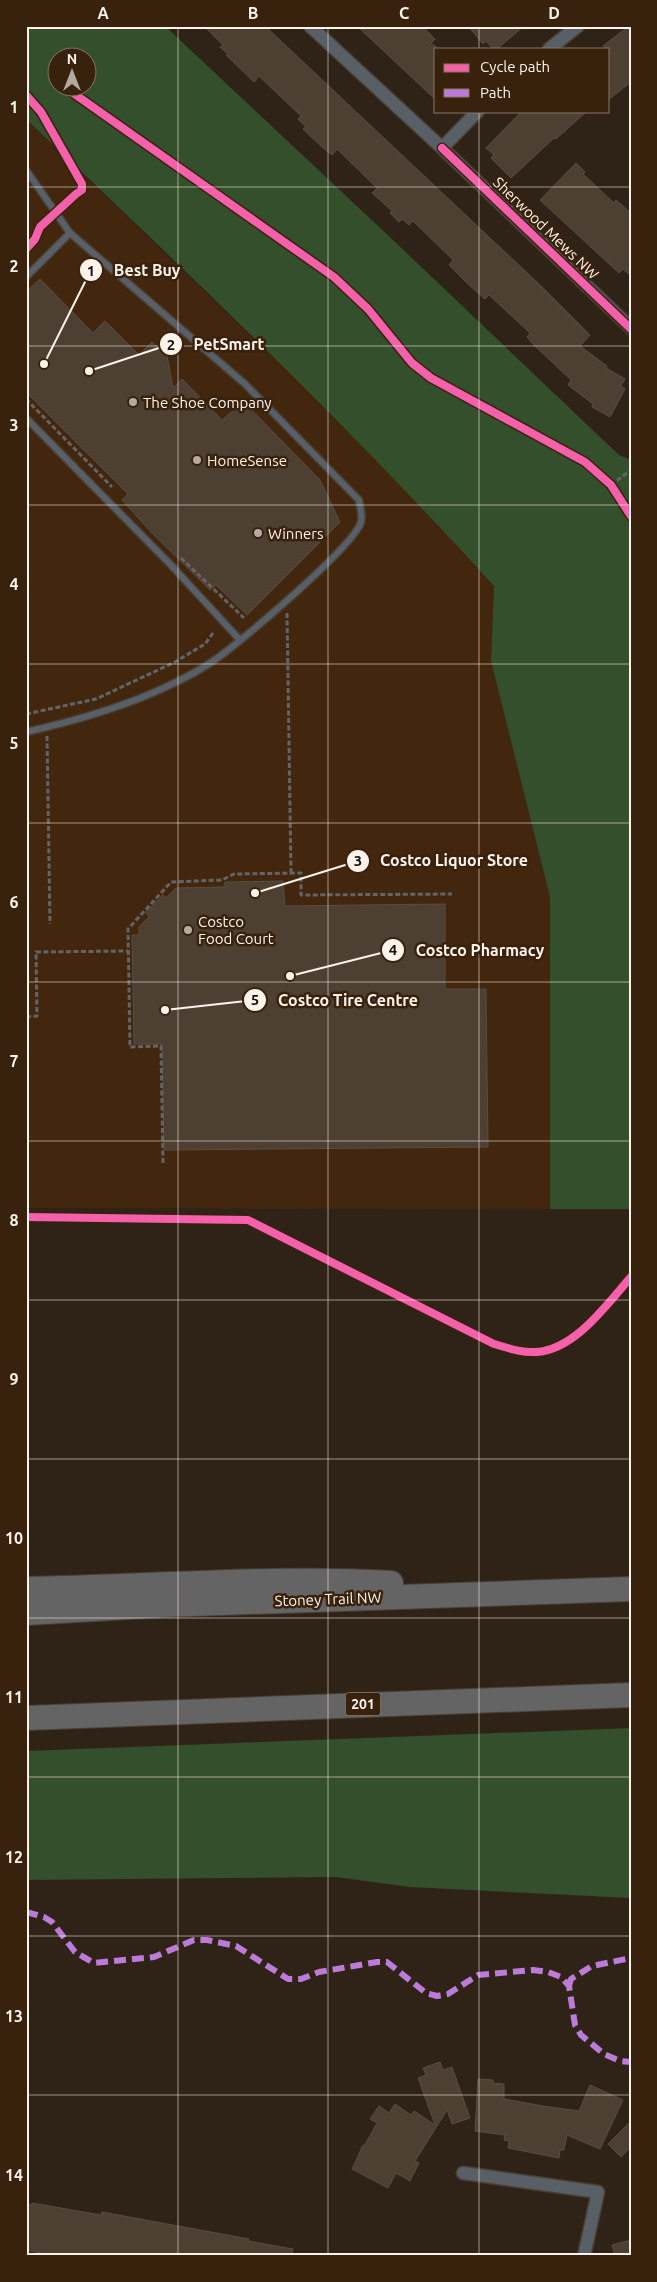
<svg xmlns="http://www.w3.org/2000/svg" width="657" height="2282" font-family="Ubuntu,sans-serif">
<rect width="100%" height="100%" fill="#2f2317"/>
<path fill="#42270e" d="M26 119 287 371 423 508 494 586 491 661 550 897V1209L26 1208Z"/>
<path fill="#334f2b" fill-rule="evenodd" d="M26 26H165L394 241 619 455 631 460V1209H550V897L491 661 494 586C346 423 186 271 26 119ZM58 58H88V88H58Z
M631 1728V1898L410 1887 336 1877 26 1880V1751Z"/>
<path fill="#4d3f32" stroke="#584e44" d="M204 26H265L540 285 590 335 580 346 607 366 606 368 625 379 621 386 625 389 610 417 592 407 593 404 568 385 571 380 533 344 527 337 530 333 489 295 485 299 468 284 449 265 453 260 413 221 409 225 402 219 399 222 390 213 392 211 372 193 377 188 337 149 332 155 322 147 303 129 306 127 298 119 301 116 259 76 254 82 226 55 228 54 220 47 223 45Z
M357 26H422L435 39 431 43 436 47V100Z
M468 26H524L497 49H493L486 41 483 44Z
M629 26H631V82L608 100V49L603 46Z
M522 111H587L556 139 554 138 511 178 491 158 494 155 486 148Z
M576 163 585 172 583 174 614 203 616 200 631 213V276L623 269 619 273 540 200Z
M40 279 93 333 105 321 139 355 152 342 167 356 173 388 182 379 222 420 244 402 320 480 340 522 247 615 216 585 210 590 152 533 122 500 128 494 26 392V292Z
M283 881 285 906 445 904V989H486L488 1147 164 1150 162 1044H134L132 935H139V927L149 917 146 912 163 895 166 898 176 888 225 887V882Z
M440 2062 443 2070 452 2067 470 2118 452 2124 447 2110 415 2161 419 2163 410 2181 396 2173 388 2188 352 2169 363 2145H365L377 2123 370 2119 379 2106 389 2113 395 2104 411 2115 414 2111 435 2125 418 2078 426 2075 423 2068Z
M478 2079 493 2080V2083L504 2084V2099L543 2106 579 2111 590 2085 623 2100 600 2149 567 2135 564 2150H560L559 2158 508 2148 509 2141 504 2140 505 2135 475 2131Z
M631 2121V2147L621 2157 608 2144Z
M32 2203 101 2215 102 2212 249 2239 248 2241 293 2249 292 2256H55L45 2254 26 2250V2204L32 2205Z
M631 2240V2256H615L612 2245Z"/>
<g fill="none" stroke-linecap="round" stroke-linejoin="round">
<defs>
<path id="service" d="M26 170 70 233 245 384 359 500C360 507 363 516 361 522 354 546 241 642 216 659 202 669 185 678 170 685 125 707 75 721 26 732
M26 277 70 233
M26 418 170 564 240 640"/>
<path id="minor" d="M310 26 442 148 478 111
M549 49 578 26
M442 148 631 328
M463 2173 598 2192 584 2256"/>
<path id="motorway" d="M26 1589C147 1587 270 1576 391 1583
M26 1613 163 1605 631 1589
M26 1718 631 1695"/>
</defs>
<use href="#service" stroke="#4a4036" stroke-width="9"/>
<use href="#minor" stroke="#4a4036" stroke-width="15"/>
<use href="#motorway" stroke="#4a4036" stroke-width="26"/>
<path stroke="#626468" stroke-width="3" stroke-dasharray="5 2.5" stroke-linecap="butt" d="M26 399 112 487
M611 485 631 470
M181 558 244 618
M287 613 291 873
M26 714 96 699 175 662 205 644 213 633
M47 736 50 924
M26 1017 37 1016 36 952 128 951
M163 1163 161 1046 130 1047 128 929 171 882 222 880 234 874 301 873V895L452 894"/>
<use href="#service" stroke="#595f66" stroke-width="6"/>
<use href="#minor" stroke="#595f66" stroke-width="12"/>
<use href="#motorway" stroke="#656464" stroke-width="24"/>
<path stroke="#bd7bd9" stroke-width="6" stroke-dasharray="12 6" stroke-linecap="butt" d="M26 1912 44 1917 52 1922 75 1952 94 1963 154 1957 194 1940H207L236 1946 288 1979H301L319 1972 377 1962H387L426 1993 437 1996 448 1994 478 1975 533 1970 548 1972 561 1977 569 1986 575 2025 581 2035 604 2054 620 2061 631 2062
M569 1986 571 1979 592 1966 631 1958"/>
<defs>
<path id="cycleway" d="M66 88 334 277 368 309 412 363 431 378 585 462 611 485 631 516
M26 95 41 112 82 184V190L76 194 40 227 35 239 26 249
M442 148 631 329
M26 1217 248 1220 494 1344C508 1348 521 1353 536 1352 575 1350 607 1304 631 1277"/>
</defs>
<use href="#cycleway" stroke="#39220d" stroke-width="11"/>
<use href="#cycleway" stroke="#f560ab" stroke-width="8"/>
</g>
<path fill="none" stroke="#fdf3eb" stroke-width="1" stroke-opacity="0.55" d="M178 26V2256M328 26V2256M479 26V49M479 111V2256M26 187H631M26 346H631M26 505H631M26 664H631M26 823H631M26 982H631M26 1141H631M26 1300H631M26 1459H631M26 1618H631M26 1777H631M26 1936H631M26 2095H631"/>
<g fill="#b5aaa1" stroke="#39220d" stroke-width="2">
<circle cx="133" cy="402" r="5"/>
<circle cx="197" cy="460" r="5"/>
<circle cx="258" cy="533" r="5"/>
<circle cx="188" cy="930" r="5"/>
</g>
<g text-anchor="middle" dominant-baseline="central" stroke-width="5" stroke-linejoin="round" paint-order="stroke">
<rect fill="#39220d" stroke="#c2b4a8" stroke-width="1" x="345.5" y="1692.5" width="35" height="23" rx="4"/>
<g font-size="14" font-weight="bold" fill="#fdf3eb">
<text x="363" y="1704">201</text>
</g>
<g font-size="15" fill="#fdf3eb" stroke="#39220d">
<text transform="translate(546 228) rotate(44)">Sherwood Mews NW</text>
<text transform="translate(328 1599) rotate(-2)">Stoney Trail NW</text>
</g>
<g font-size="15" fill="#fdf3eb" stroke="#39220d" text-anchor="start">
<text x="143" y="402">The Shoe Company</text>
<text x="207" y="460">HomeSense</text>
<text x="268" y="533">Winners</text>
<text x="198" y="921">Costco<tspan x="198" dy="17">Food Court</tspan></text>
</g>
</g>
<path fill="none" stroke="#fdf3eb" stroke-width="2" d="M44 364L91 270M89 371L171 344M255 893L358 861M290 976L393 950M165 1010L255 1000"/>
<g fill="#fdf3eb" stroke="#39220d" stroke-width="2">
<circle cx="44" cy="364" r="5"/>
<circle cx="89" cy="371" r="5"/>
<circle cx="255" cy="893" r="5"/>
<circle cx="290" cy="976" r="5"/>
<circle cx="165" cy="1010" r="5"/>
<circle cx="91" cy="270" r="12"/>
<circle cx="171" cy="344" r="12"/>
<circle cx="358" cy="861" r="12"/>
<circle cx="393" cy="950" r="12"/>
<circle cx="255" cy="1000" r="12"/>
</g>
<g font-size="15" text-anchor="middle" font-weight="bold" fill="#111">
<text x="91" y="276">1</text>
<text x="171" y="350">2</text>
<text x="358" y="866">3</text>
<text x="393" y="955">4</text>
<text x="255" y="1005">5</text>
</g>
<g font-size="16" text-anchor="middle" font-weight="bold" fill="#fdf3eb" stroke="#39220d" stroke-width="5" stroke-linejoin="round" paint-order="stroke">
<text x="147" y="276">Best Buy</text>
<text x="229" y="350">PetSmart</text>
<text x="454" y="866">Costco Liquor Store</text>
<text x="480" y="956">Costco Pharmacy</text>
<text x="348" y="1006">Costco Tire Centre</text>
</g>
<rect width="657" height="2282" fill="none" stroke="#39220d" stroke-width="55"/>
<rect x="434" y="48" width="175" height="65" fill="#39220d" stroke="#877666"/>
<rect x="444" y="64" width="25" height="8" fill="#f560ab" stroke="#877666"/>
<text x="480" y="72" font-size="15" fill="#fdf3eb">Cycle path</text>
<rect x="444" y="89" width="25" height="8" fill="#bd7bd9" stroke="#877666"/>
<text x="480" y="98" font-size="15" fill="#fdf3eb">Path</text>
<g transform="translate(72 72)"><circle r="24" fill="#39220d" stroke="#877666"/>
<path d="M0-4L9 19L0 12L-9 19Z" fill="#b5aaa1"/>
<text y="-8" font-size="14" font-weight="bold" text-anchor="middle" fill="#fdf3eb">N</text>
</g>
<rect x="28" y="28" width="602" height="2226" fill="none" stroke="#fdf3eb" stroke-width="2"/>
<g font-size="16" text-anchor="middle" font-weight="bold" fill="#fdf3eb">
<text x="103" y="19">A</text>
<text x="253" y="19">B</text>
<text x="404" y="19">C</text>
<text x="554" y="19">D</text>
<text x="14" y="113">1</text>
<text x="14" y="272">2</text>
<text x="14" y="431">3</text>
<text x="14" y="590">4</text>
<text x="14" y="749">5</text>
<text x="14" y="908">6</text>
<text x="14" y="1067">7</text>
<text x="14" y="1226">8</text>
<text x="14" y="1385">9</text>
<text x="14" y="1544">10</text>
<text x="14" y="1703">11</text>
<text x="14" y="1863">12</text>
<text x="14" y="2022">13</text>
<text x="14" y="2181">14</text>
</g>
</svg>
